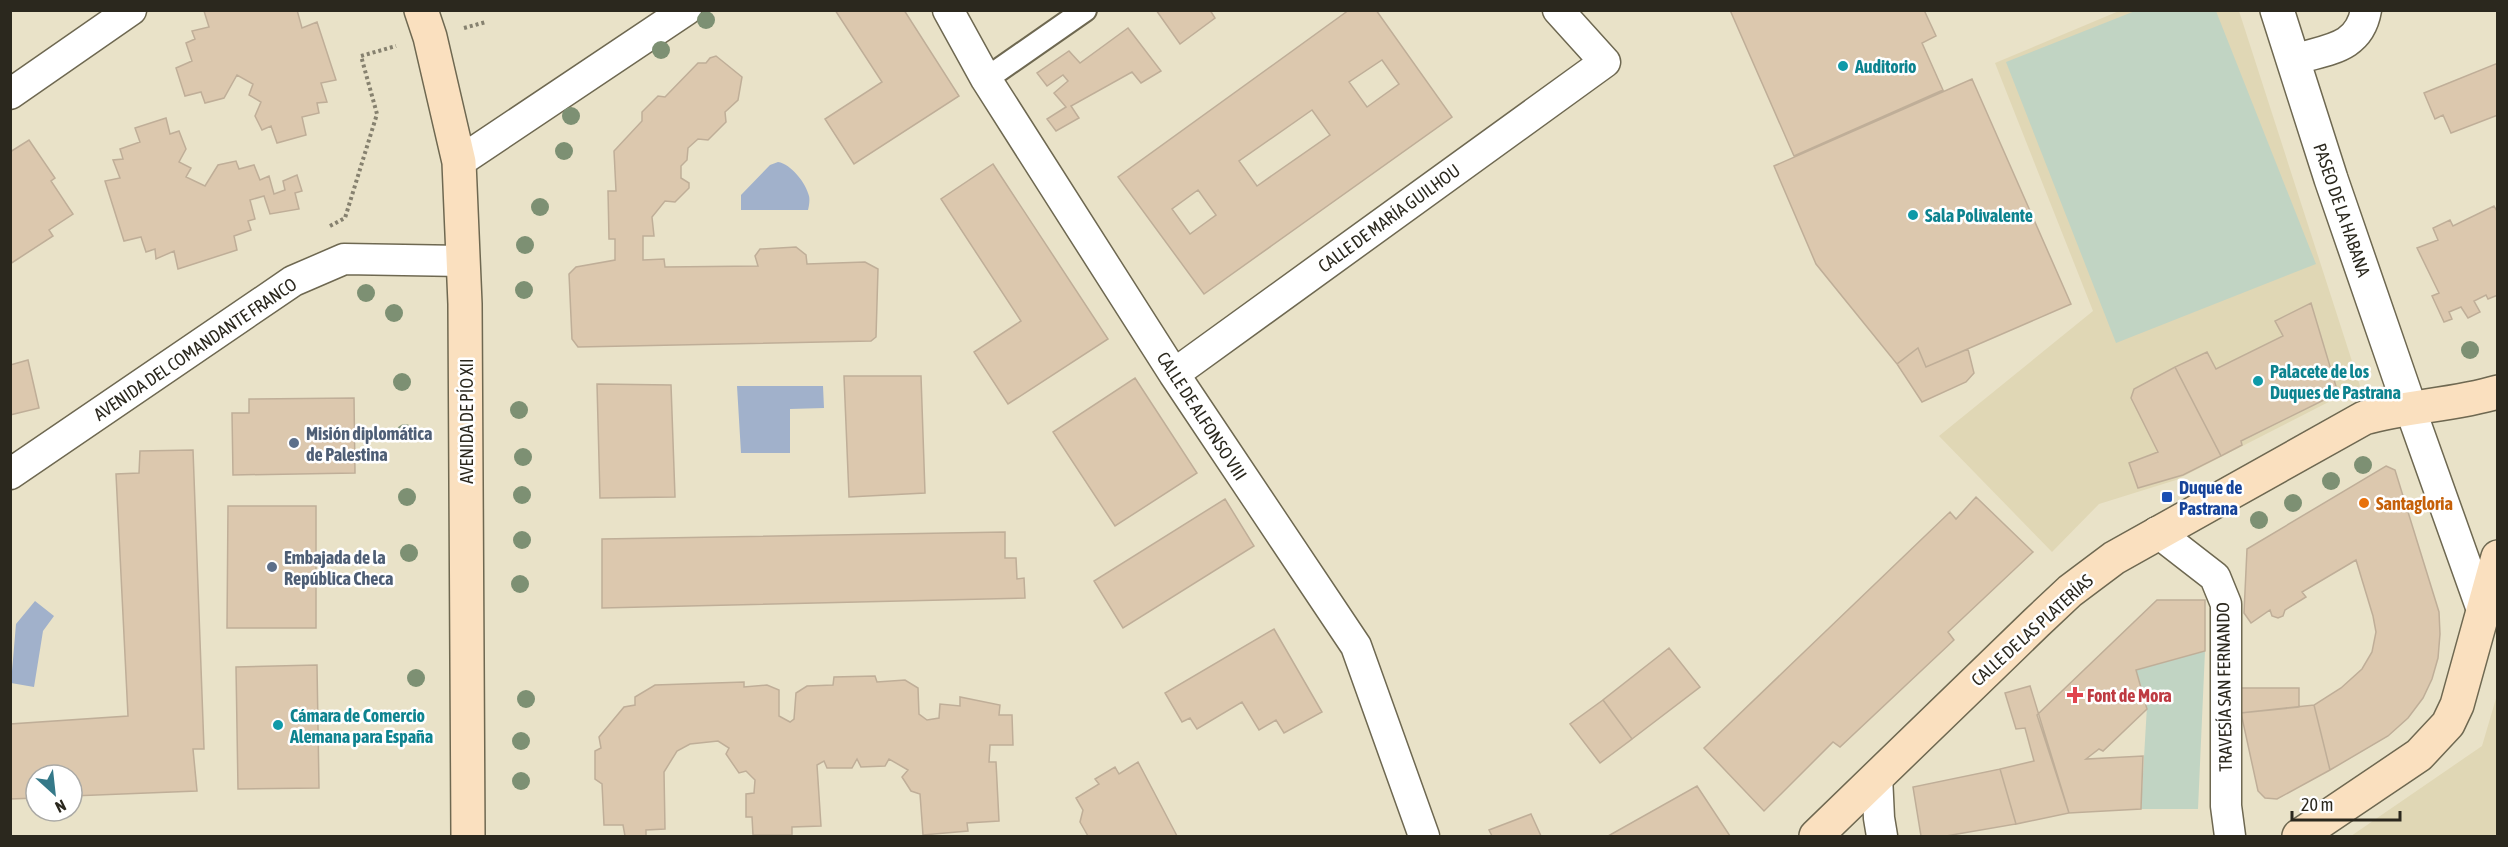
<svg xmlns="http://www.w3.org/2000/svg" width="2508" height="847" font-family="'Asap Condensed',sans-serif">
<rect width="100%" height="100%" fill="#e9e2c8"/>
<path fill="#e0d7b5" d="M2119 11H2239L2360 386 2176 480 2099 504 2052 552 1939 436 2093 311 1995 63Z
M2497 695V836H2351L2482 746Z"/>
<path fill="#c1d4c3" d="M2135 11H2216L2316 264 2116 343 2006 62Z
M2205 651 2198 809H2141L2147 706 2136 670Z"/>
<path fill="#a1b1cb" d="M778 162C791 164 806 183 809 196 810 200 809 206 808 210H741V195L770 165Z
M737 386H823L824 408 790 409V453H741Z
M35 601 54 616 43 631 34 687 11 683 16 624Z"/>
<path fill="#dcc8ae" stroke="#bfae98" stroke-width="1.5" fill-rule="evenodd" d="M286 10H297L302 28 317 22 336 80 321 83 327 102 317 103 319 113 302 117 306 135 277 143 271 126 262 130 255 116 261 102 249 95 253 84 237 75 224 98 205 103 201 92 185 96 176 68 192 61 186 43 195 39 192 31 209 27 204 11Z
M835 10H904L959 96 854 164 825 119 882 82Z
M1156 10H1210L1215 18 1180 44Z
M1349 10H1376L1452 117 1204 294 1118 177ZM1382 60 1399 84 1367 107 1349 82ZM1312 110 1330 135 1257 186 1239 161ZM1198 190 1216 215 1190 234 1172 209Z
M1730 10H1924L1936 36 1922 43 1943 90 1794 156Z
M1128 28 1161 71 1141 83 1132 72 1071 106 1079 118 1056 131 1047 119 1066 107 1054 93 1068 81 1063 75 1047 86 1037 73 1069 51 1080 63Z
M716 56 742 77 738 100 725 112 726 122 708 140 698 139 688 148 687 160 681 166V178L689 183V188L675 202 665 201 652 217 654 236H643V260L664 259 665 267 758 266 755 256 760 249 796 247 806 255 807 264 865 262 878 269 876 337 871 341 578 347 572 339 569 274 576 267 615 260V239H609L608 191H616L614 151 642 121V112L658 96 665 97 698 63H706L710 58Z
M2498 63V115L2451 133 2443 115 2435 119 2424 93Z
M1972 79 2071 304 1926 367 1918 348 1897 364 1816 264 1774 166Z
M166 118 170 134 179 131 186 149 179 162 191 168 186 177 205 186 218 165 236 161 239 169 254 165 260 180 269 176 274 194 285 190 283 181 297 175 302 191 295 193 299 209 270 214 264 196 250 200 255 219 248 221 251 230 234 236 237 250 178 269 174 251 156 259 155 249 146 252 141 237 124 241 105 181 120 178 113 160 123 159 120 149 140 142 135 128Z
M29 140 55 178 51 181 73 214 49 230 53 236 10 264V152Z
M993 164 1108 339 1008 404 974 352 1021 321 941 199Z
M2494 206 2498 213V295L2488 299 2486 295 2474 301 2480 312 2468 318 2461 307 2449 312 2452 319 2444 322 2432 296 2439 293 2417 248 2438 240 2433 228 2450 220 2453 226Z
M2311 303 2338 393 2241 441 2242 445 2221 456 2175 367 2207 352 2216 369 2283 336 2275 321Z
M1918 348 1926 367 1968 349 1974 373 1966 382 1922 402 1897 364Z
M28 360 39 408 10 415V365Z
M2175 367 2221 456 2183 475 2138 488 2129 463 2158 452 2131 398 2134 389Z
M844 376H921L925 493 849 497Z
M1135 378 1197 473 1115 526 1053 432Z
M597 384 671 385 675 497 600 498Z
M354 398 355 473 233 475 232 413H249V399Z
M193 450 204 749H193L197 791 72 796V775H36V798L10 799V724L128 716 116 474 139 473 140 451Z
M2386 466 2395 470 2439 612 2440 634 2438 658 2432 679 2423 698 2408 718 2388 736 2330 770 2314 705 2341 688 2362 669 2372 652 2376 632 2373 616 2356 560 2302 592 2306 597 2285 610 2283 616 2278 618 2272 616 2270 610 2251 623 2244 613 2247 549Z
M1976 497 2033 552 1948 632 1954 640 1840 747 1833 742 1764 811 1704 748 1950 512 1956 519Z
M1225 499 1254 546 1123 628 1094 581Z
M228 506H316V628H227Z
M1005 532V558H1016L1017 579 1024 578 1025 598 602 608V539Z
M2157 600H2205V651L2136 670 2147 709 2103 751 2099 749 2086 759 2143 756 2141 809 2069 813 2037 715Z
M1274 629 1322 712 1284 733 1276 720 1259 730 1242 702 1197 729 1190 718 1182 722 1165 693Z
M1669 648 1700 687 1632 739 1603 700Z
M317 665 319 788 238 789 236 667Z
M875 676 877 682 905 680 918 688 919 714 927 720 939 718 940 704 960 706V697L1000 705 999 715H1012L1013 745H990L989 762H996L999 821 967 823 968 831 923 835 920 794 911 791 902 777 908 770 889 759 885 766 861 767 857 759 852 768H827L824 761 817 765 821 826 792 827V835H753L752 817H746V794L754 793 755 780 746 771 739 773 726 754 729 748 718 741 690 744 677 751 664 772 665 829 646 830V836H625L623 825H604L602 784 595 779V751L601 748 599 737 624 707 635 705V697L655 685 744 682V687L767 685 779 690V716L790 722 794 719 796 693 807 686 833 685 834 677Z
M2030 686 2069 813 2016 824 2000 769 2034 761 2025 728 2016 729 2005 693Z
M2241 688H2299V707L2241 713Z
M1603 700 1632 739 1600 763 1570 724Z
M2314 705 2330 770 2277 799 2265 798 2258 791 2241 713Z
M1138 762 1177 836H1088L1080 822 1083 810 1076 798 1099 784 1095 779 1115 767 1119 774Z
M2000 769 2016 824 1946 836H1921L1913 787Z
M1697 786 1730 836H1608Z
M1531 814 1541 836H1492L1489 830Z"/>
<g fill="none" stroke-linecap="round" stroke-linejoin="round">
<defs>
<path id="pedestrian" d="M986 79 1085 10"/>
<path id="minor" d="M948 10 986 79 1174 374 1356 646 1424 836
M2293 60C2326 49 2359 50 2366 10
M10 94 131 10
M459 162 686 10
M1174 374 1605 62 1558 10
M2410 408 2482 610
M10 474 293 281 344 259 463 261
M2157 532 2215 577 2226 604V806L2230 836
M1877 776 1879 818 1882 836"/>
<path id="tertiary" d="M2277 10 2331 179 2410 408"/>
<path id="secondary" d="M421 10 430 37 459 162 465 304 468 836
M1816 836 2036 623 2070 591 2114 558 2364 418C2408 406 2454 405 2498 392
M2299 836 2419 755 2448 724 2457 705 2498 557"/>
</defs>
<use href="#pedestrian" stroke="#6e6851" stroke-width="26"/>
<use href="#minor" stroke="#6e6851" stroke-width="33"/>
<use href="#tertiary" stroke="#6e6851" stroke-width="36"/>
<use href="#secondary" stroke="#6e6851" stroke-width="36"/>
<path stroke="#86816f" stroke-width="4" stroke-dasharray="3 3" stroke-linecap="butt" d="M464 28 486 22
M330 226 345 218 377 114 361 56 396 46"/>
<use href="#pedestrian" stroke="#fff" stroke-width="22"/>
<use href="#minor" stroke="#fff" stroke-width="30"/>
<use href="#tertiary" stroke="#fff" stroke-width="33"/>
<use href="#secondary" stroke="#fae0bf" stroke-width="33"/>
</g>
<g fill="#7d9073">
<circle cx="706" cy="20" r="9"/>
<circle cx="661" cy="50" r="9"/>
<circle cx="571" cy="116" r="9"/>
<circle cx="564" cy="151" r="9"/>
<circle cx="540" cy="207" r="9"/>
<circle cx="525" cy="245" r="9"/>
<circle cx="524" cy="290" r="9"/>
<circle cx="366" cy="293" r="9"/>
<circle cx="394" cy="313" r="9"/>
<circle cx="2470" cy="350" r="9"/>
<circle cx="402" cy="382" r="9"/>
<circle cx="519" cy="410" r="9"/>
<circle cx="405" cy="433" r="9"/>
<circle cx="523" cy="457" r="9"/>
<circle cx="2363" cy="465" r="9"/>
<circle cx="2331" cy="481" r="9"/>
<circle cx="522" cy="495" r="9"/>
<circle cx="407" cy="497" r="9"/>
<circle cx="2293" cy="503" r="9"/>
<circle cx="2259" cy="520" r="9"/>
<circle cx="522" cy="540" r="9"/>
<circle cx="409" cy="553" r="9"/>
<circle cx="520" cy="584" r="9"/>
<circle cx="416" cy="678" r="9"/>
<circle cx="526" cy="699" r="9"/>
<circle cx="521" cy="741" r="9"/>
<circle cx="521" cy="781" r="9"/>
</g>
<g fill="#0f9aa8" stroke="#fff" stroke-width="2">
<circle cx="1843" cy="66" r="6"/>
<circle cx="1913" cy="215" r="6"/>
<circle cx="2258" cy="381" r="6"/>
<circle cx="278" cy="725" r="6"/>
</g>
<g fill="#5c6f8a" stroke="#fff" stroke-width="2">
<circle cx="294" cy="443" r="6"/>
<circle cx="272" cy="567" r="6"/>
</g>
<rect fill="#1a4fb4" stroke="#fff" stroke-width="2" x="2161" y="491" width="12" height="12" rx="3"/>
<circle fill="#e8710a" stroke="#fff" stroke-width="2" cx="2364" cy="503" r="6"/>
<path fill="#e0444e" stroke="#fff" stroke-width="2" d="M2072 686h6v6h6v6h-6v6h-6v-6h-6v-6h6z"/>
<g text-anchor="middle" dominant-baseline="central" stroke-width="5" stroke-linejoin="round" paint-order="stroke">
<g font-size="18" font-weight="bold" fill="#0d838f" stroke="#fff" text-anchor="start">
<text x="1855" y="66">Auditorio</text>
<text x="1925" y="215">Sala Polivalente</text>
<text x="2270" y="371">Palacete de los<tspan x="2270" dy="21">Duques de Pastrana</tspan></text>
<text x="290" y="715">Cámara de Comercio<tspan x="290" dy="21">Alemana para España</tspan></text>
</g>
<g font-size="18" fill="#2b281e" stroke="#fff">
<text transform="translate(2342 210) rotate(71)">PASEO DE LA HABANA</text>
<text transform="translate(1389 218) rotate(-36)">CALLE DE MARÍA GUILHOU</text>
<text transform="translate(195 349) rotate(-34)">AVENIDA DEL COMANDANTE FRANCO</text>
<text transform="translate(1202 416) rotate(57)">CALLE DE ALFONSO VIII</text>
<text transform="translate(466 421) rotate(-90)">AVENIDA DE PÍO XII</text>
<text transform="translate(2032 630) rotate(-42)">CALLE DE LAS PLATERÍAS</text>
<text transform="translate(2224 687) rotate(-91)">TRAVESÍA SAN FERNANDO</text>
</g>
<g font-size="18" font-weight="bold" fill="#4e5e75" stroke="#fff" text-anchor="start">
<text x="306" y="433">Misión diplomática<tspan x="306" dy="21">de Palestina</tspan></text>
<text x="284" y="557">Embajada de la<tspan x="284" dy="21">República Checa</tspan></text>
</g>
<g font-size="18" font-weight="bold" fill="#164399" stroke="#fff" text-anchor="start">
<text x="2179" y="487">Duque de<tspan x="2179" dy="21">Pastrana</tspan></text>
</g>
<g font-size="18" font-weight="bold" fill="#c56008" stroke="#fff" text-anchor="start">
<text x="2376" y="503">Santagloria</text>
</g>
<g font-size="18" font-weight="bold" fill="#be3a42" stroke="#fff" text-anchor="start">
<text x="2087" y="695">Font de Mora</text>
</g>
</g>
<rect width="2508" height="847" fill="none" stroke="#2b281e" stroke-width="24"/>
<g transform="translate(54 793) rotate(153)"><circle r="28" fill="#ffffff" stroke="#aaa9a5" stroke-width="1.5"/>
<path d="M0-4.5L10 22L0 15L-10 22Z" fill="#357989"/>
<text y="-9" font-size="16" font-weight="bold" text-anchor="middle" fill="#2b281e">N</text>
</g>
<path d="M2292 811v9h108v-9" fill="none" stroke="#2b281e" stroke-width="3"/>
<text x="2301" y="811" font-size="18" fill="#2b281e" stroke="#ffffff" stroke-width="4.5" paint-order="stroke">20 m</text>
</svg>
